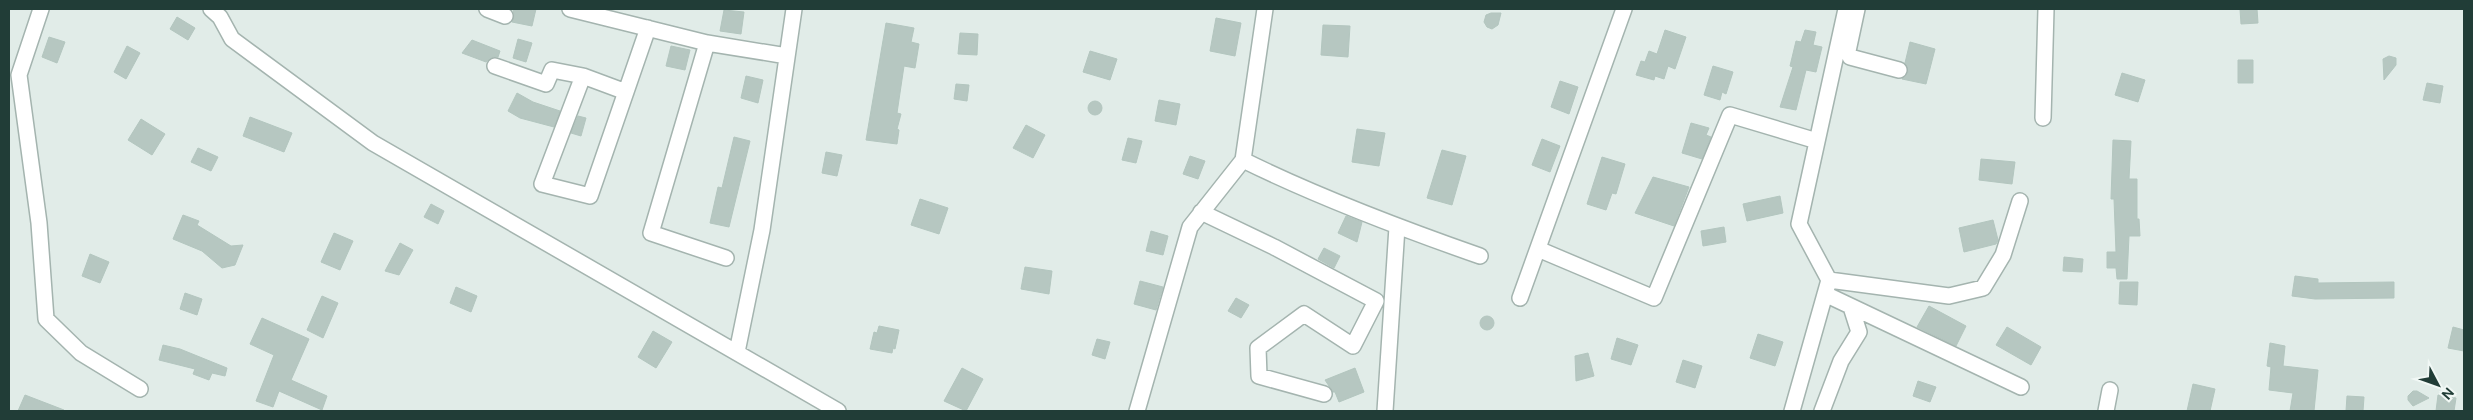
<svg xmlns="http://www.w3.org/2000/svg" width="2473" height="420" font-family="'DM Sans',sans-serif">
<rect width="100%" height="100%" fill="#e1ece8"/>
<path fill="#b6c7c1" stroke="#b3c6bf" d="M513 9H536L532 26 512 22 514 15Z
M2240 9H2257L2258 23 2241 24Z
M724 10 744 12 741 34 720 31Z
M1491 13H1501L1498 25 1492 29 1487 27 1484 22 1486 15Z
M177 17 195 28 188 40 170 29Z
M1216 18 1241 23 1235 56 1210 51Z
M886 23 914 28 911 42 919 44 915 68 904 66 897 113 901 114 897 129 899 130 897 144 866 140Z
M1323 25 1350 26 1348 57 1321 55Z
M1665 30 1686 37 1675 69 1668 66 1664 79 1655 76 1654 80 1636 75 1641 61 1645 62 1649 51 1657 54Z
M1805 30 1816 32 1813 45 1822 47 1816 72 1806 70 1796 110 1780 107 1793 67 1790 66 1796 41 1801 42Z
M960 33 978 34 977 55 958 54Z
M49 37 65 42 57 63 42 57Z
M518 39 532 43 526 62 513 58Z
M472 40 500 51 498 57H493L486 62 462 53Z
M1910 42 1935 49 1926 84 1902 79 1908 72 1905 63Z
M127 46 140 53 126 79 114 72Z
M671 46 690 50 685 70 666 66Z
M1090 51 1117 59 1110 80 1083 72Z
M2389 56 2396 58V65L2384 80 2383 59Z
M2238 60H2253V83H2238Z
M1713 66 1733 72 1726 94 1722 92 1720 100 1704 95Z
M2122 73 2145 80 2138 102 2115 95Z
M746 76 763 80 758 103 741 98Z
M1560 81 1578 87 1569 114 1551 107Z
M2427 83 2443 86 2440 103 2423 100Z
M956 84 969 85 967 101 954 99Z
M517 93 533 102 560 111 554 127 520 118 508 111Z
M1159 100 1180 104 1176 125 1155 121Z
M1088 108a7 7 0 1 1 14 0a7 7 0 1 1-14 0Z
M578 116 586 118 581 136 571 133Z
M250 117 292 133 284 152 243 136Z
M141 119 165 134 152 155 128 140Z
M1691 123 1709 128 1706 135 1711 137 1702 159 1682 153Z
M1026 125 1045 135 1033 158 1013 148Z
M1357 129 1385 133 1379 166 1352 162Z
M734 137 750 141 729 227 710 223 718 187 722 188Z
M1128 138 1142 141 1136 163 1122 160Z
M1542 139 1560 146 1550 172 1532 165Z
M2113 140 2131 141 2129 179H2137V219H2139L2140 236H2129L2127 279H2117L2116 268H2107V252H2116L2114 199H2111Z
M198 148 218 157 211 171 191 162Z
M1442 150 1466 156 1452 205 1427 198Z
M826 152 842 155 837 176 822 173Z
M1190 156 1205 161 1198 179 1183 174Z
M1602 157 1625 164 1616 194 1612 193 1606 210 1587 204Z
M1981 159 2015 162 2012 184 1979 180Z
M1653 177 1689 187 1674 226 1635 213Z
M1780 196 1783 213 1747 221 1743 204Z
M920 199 948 208 939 234 911 225Z
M431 204 444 211 438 224 424 217Z
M183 215 199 221 197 225 231 246 243 245 235 265 222 268 202 251 173 239Z
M1346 216 1362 222 1357 242 1338 233Z
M1993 220 1998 240 1996 244 1964 252 1959 228Z
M1724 227 1726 242 1703 246 1701 231Z
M1151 231 1168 236 1163 255 1146 251Z
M334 233 353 241 340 270 321 262Z
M400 243 413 250 399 275 385 271Z
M1324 248 1340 256 1334 268 1318 259Z
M90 254 109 262 100 283 82 276Z
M2064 257 2083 259 2082 272 2063 271Z
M1025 267 1052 271 1049 294 1021 289Z
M2295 276 2318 279V283L2394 282V298L2315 299 2292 296Z
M1140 281 1163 287 1156 310 1134 304Z
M2120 282H2138L2137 305 2119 304Z
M456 287 477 296 471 312 450 303Z
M185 293 202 299 197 315 180 309Z
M322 296 338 303 323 338 307 330Z
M1236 298 1249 305 1241 318 1228 311Z
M1929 306 1966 326 1956 346 1917 327Z
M1480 323a7 7 0 1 1 14 0a7 7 0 1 1-14 0Z
M262 318 309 339 291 380 327 396 322 410 279 391 273 407 256 401 274 355 250 344Z
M879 326 899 330 895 349 893 348 892 353 870 349 874 332 877 333Z
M2007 327 2041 347 2031 365 1996 345Z
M2453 327 2464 330V351L2448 348Z
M653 331 672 342 656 368 638 357Z
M1758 334 1783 342 1775 366 1750 358Z
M1617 338 1638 345 1631 365 1611 359Z
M1097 339 1110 342 1105 359 1092 355Z
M2270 343 2285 346 2283 366 2318 370 2314 411H2290L2293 393 2269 390 2271 367 2267 366Z
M163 345 180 349 227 368 225 376 212 373 209 380 193 374 195 369 159 360Z
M1588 353 1594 376 1576 381 1575 356Z
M1683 360 1702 366 1695 388 1676 382Z
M962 368 983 379 966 411 944 401Z
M1355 368 1364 392 1339 402 1335 392H1333L1325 380Z
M1918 381 1936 387 1930 402 1913 396Z
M2193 384 2215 389 2210 411H2187Z
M2413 391H2417L2429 398 2413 406 2408 400V396Z
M25 395 64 410V411H18Z
M2438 395 2456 398 2454 411H2436Z
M2347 396 2364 397 2363 411H2346Z"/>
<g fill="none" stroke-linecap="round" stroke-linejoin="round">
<defs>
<path id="minor" d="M41 9 19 75 39 223 46 319 81 353 140 389
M211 9 220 17 232 39 373 143 838 411
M487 9 505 16
M570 9 707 43
M1265 9 1243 160C1320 198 1400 228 1480 256
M1857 9 1848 51 1850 57 1899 70
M495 66 546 84 552 70 583 76
M626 92 583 76 542 184 590 196 648 28
M2043 118 2046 9
M1201 212 1274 247 1376 301 1353 346 1304 314 1258 348 1259 376 1324 394
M1538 249 1654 298 1730 115 1817 141
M726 258 651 233 707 43 787 56
M1829 280 1949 296 1983 288 2003 255 2020 201
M1825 294 2021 387
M1520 298 1624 9
M737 352 762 230 794 9
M1137 411 1190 227 1243 160
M1385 411 1397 227
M1792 411 1829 280 1799 224 1846 9
M1822 411 1841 361 1859 332 1851 307
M2106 411 2110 390"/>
</defs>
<use href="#minor" stroke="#a4b4af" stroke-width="18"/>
<use href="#minor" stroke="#fff" stroke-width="15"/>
</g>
<rect width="2473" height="420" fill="none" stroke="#213d37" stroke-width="20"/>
<g transform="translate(2438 385) rotate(131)" stroke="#f1f8f5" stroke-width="4" paint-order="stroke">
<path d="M0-4L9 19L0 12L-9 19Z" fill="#213d37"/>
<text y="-8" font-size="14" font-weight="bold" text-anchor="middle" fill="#213d37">N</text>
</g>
</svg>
